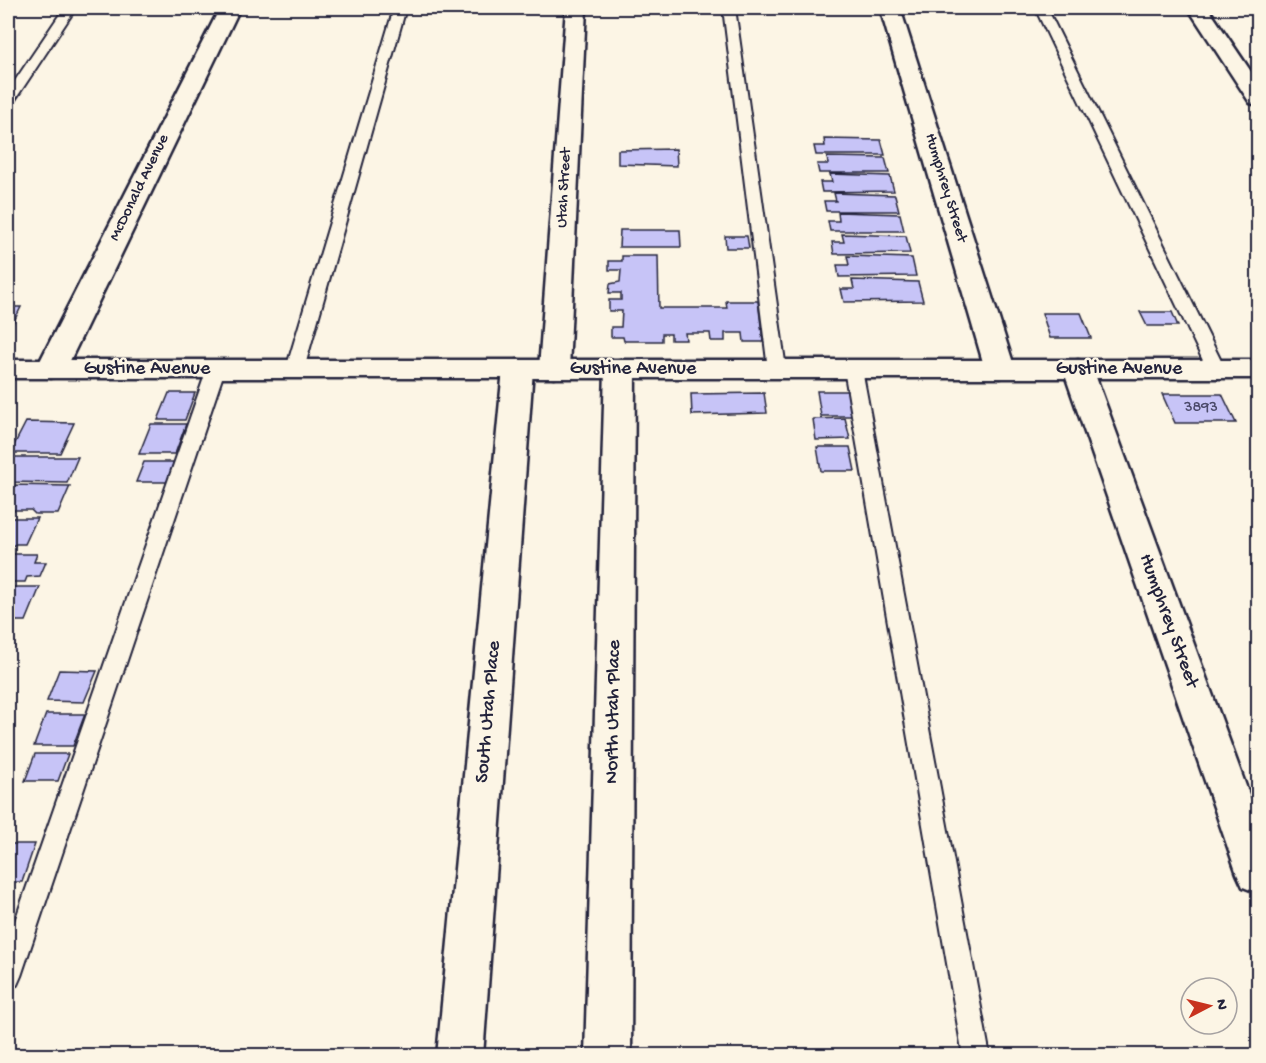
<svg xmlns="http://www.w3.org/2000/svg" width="1266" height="1063" font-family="'Gochi Hand',sans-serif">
<rect width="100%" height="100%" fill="#fcf5e5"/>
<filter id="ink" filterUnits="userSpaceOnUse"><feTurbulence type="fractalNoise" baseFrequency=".0167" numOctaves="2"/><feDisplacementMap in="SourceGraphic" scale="12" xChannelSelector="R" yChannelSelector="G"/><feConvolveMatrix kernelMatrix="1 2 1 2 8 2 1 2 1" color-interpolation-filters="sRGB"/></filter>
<g filter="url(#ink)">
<path fill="#c7c4f7" stroke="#22223b" stroke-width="1.5" d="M824 139 881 140 885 155H816L814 146H825Z
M676 149 677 166 618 164V150Z
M827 157 885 158 889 173H819L817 164H828Z
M830 174 890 176 894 191 822 192 820 182H832Z
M834 193 895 195 899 211H826L824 201H836Z
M838 212 900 214 904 231H830L828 221H839Z
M620 230H680L681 247H619Z
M842 234 906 236 910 253 834 254 832 242H844Z
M725 236H747L749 248H726Z
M622 256H658L659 308H727L726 301H758L763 342H744L743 333H725V341H711L710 333H685L686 340H671V334H662V341H624L623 337H611V327H621L622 311H609V300H621V293H609L610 284 620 282 621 270H609V261H622Z
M847 256 912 258 916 276 839 277 837 265H849Z
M852 280 918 282 923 301 844 302 841 289H854Z
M8 307H21L8 333Z
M1140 312H1172L1178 326H1147Z
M1042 313H1081L1091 338H1050Z
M817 391H848L852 416H821Z
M169 393H195L185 420H158Z
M764 393 767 413 692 415 691 394Z
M1162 394H1222L1236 423H1175Z
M845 418 850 439 816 440 813 419Z
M26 422 74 423 60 453H10Z
M151 424H186L175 454H139Z
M817 447H850L855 471H821Z
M8 457H78L67 483 8 482Z
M144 462H174L167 482H136Z
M8 485 70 486 58 514H35L31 510H8Z
M8 518H37L25 544H16L8 548Z
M8 554H37L34 562H46L40 576 27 577 25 582H8Z
M8 587H40L26 621H8Z
M59 670 97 671 84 702 47 701Z
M46 714H85L73 746H34Z
M35 754H68L58 781H25Z
M8 844H35L22 882H8Z"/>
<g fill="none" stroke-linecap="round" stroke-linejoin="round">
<defs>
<path id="lane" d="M64 8H76L13 103 8 104V91Z
M394 8H406L304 369 301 373H289L286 369Z
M723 8H735L786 369 783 373H771L768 369Z
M1035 8H1047L1225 369 1222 373H1210L1207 369Z
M216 364 222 365 225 369 21 976 17 985 8 988V941L207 369 210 365Z
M853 364 859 365 862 369 990 1056H963L844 369 847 365Z"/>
<path id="street" d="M220 8H240L66 369 61 376 51 378 41 376 36 369Z
M566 8H586L569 369 564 376 554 378 544 376 539 369Z
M880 8H900L1015 369 1010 376 1000 378 990 376 985 369Z
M1188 8H1208L1258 82V105L1250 103Z
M518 360 528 362 533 369 483 1056H437L503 369 508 362Z
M620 360 630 362 635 369 631 1056H585L605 369 610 362Z
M1078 360 1088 362 1093 369 1258 819V893L1243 887 1237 874 1063 369 1068 362Z"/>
<path id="secondary" d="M8 360H1258V378H8Z"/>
</defs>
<use href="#lane" stroke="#22223b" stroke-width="4"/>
<use href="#street" stroke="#22223b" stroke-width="5"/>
<use href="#secondary" stroke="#22223b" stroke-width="5"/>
<use href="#lane" fill="#fcf5e5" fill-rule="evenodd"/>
<use href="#street" fill="#fcf5e5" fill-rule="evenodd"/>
<use href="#secondary" fill="#fcf5e5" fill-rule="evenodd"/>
</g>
</g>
<g text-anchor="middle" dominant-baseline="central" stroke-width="5" stroke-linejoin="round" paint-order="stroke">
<g font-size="16" fill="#22223b" stroke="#fcf5e5">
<text transform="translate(140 188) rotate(-64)">McDonald Avenue</text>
<text transform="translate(565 188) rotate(-87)">Utah Street</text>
<text transform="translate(945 188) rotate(73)">Humphrey Street</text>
</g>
<g font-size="16" fill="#4b4a6a">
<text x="1201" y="408">3893</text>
</g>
<g font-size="20" fill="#22223b" stroke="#fcf5e5">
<text x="147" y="369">Gustine Avenue</text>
<text x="633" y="369">Gustine Avenue</text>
<text x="1119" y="369">Gustine Avenue</text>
<text transform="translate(1168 621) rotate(70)">Humphrey Street</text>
<text transform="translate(489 712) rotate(-85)">South Utah Place</text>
<text transform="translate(614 712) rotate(-89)">North Utah Place</text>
</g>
</g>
<rect width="1266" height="1063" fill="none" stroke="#fcf5e5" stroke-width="30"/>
<rect x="15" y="15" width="1236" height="1033" fill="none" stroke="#22223b" stroke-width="2" filter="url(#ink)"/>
<g transform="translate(1209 1006) rotate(83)"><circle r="28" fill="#fcf5e5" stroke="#a5a1a1" stroke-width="1.5"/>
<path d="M0-4.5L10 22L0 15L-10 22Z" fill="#c8321e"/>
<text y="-9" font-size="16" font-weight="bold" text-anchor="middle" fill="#22223b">N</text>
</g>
</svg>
